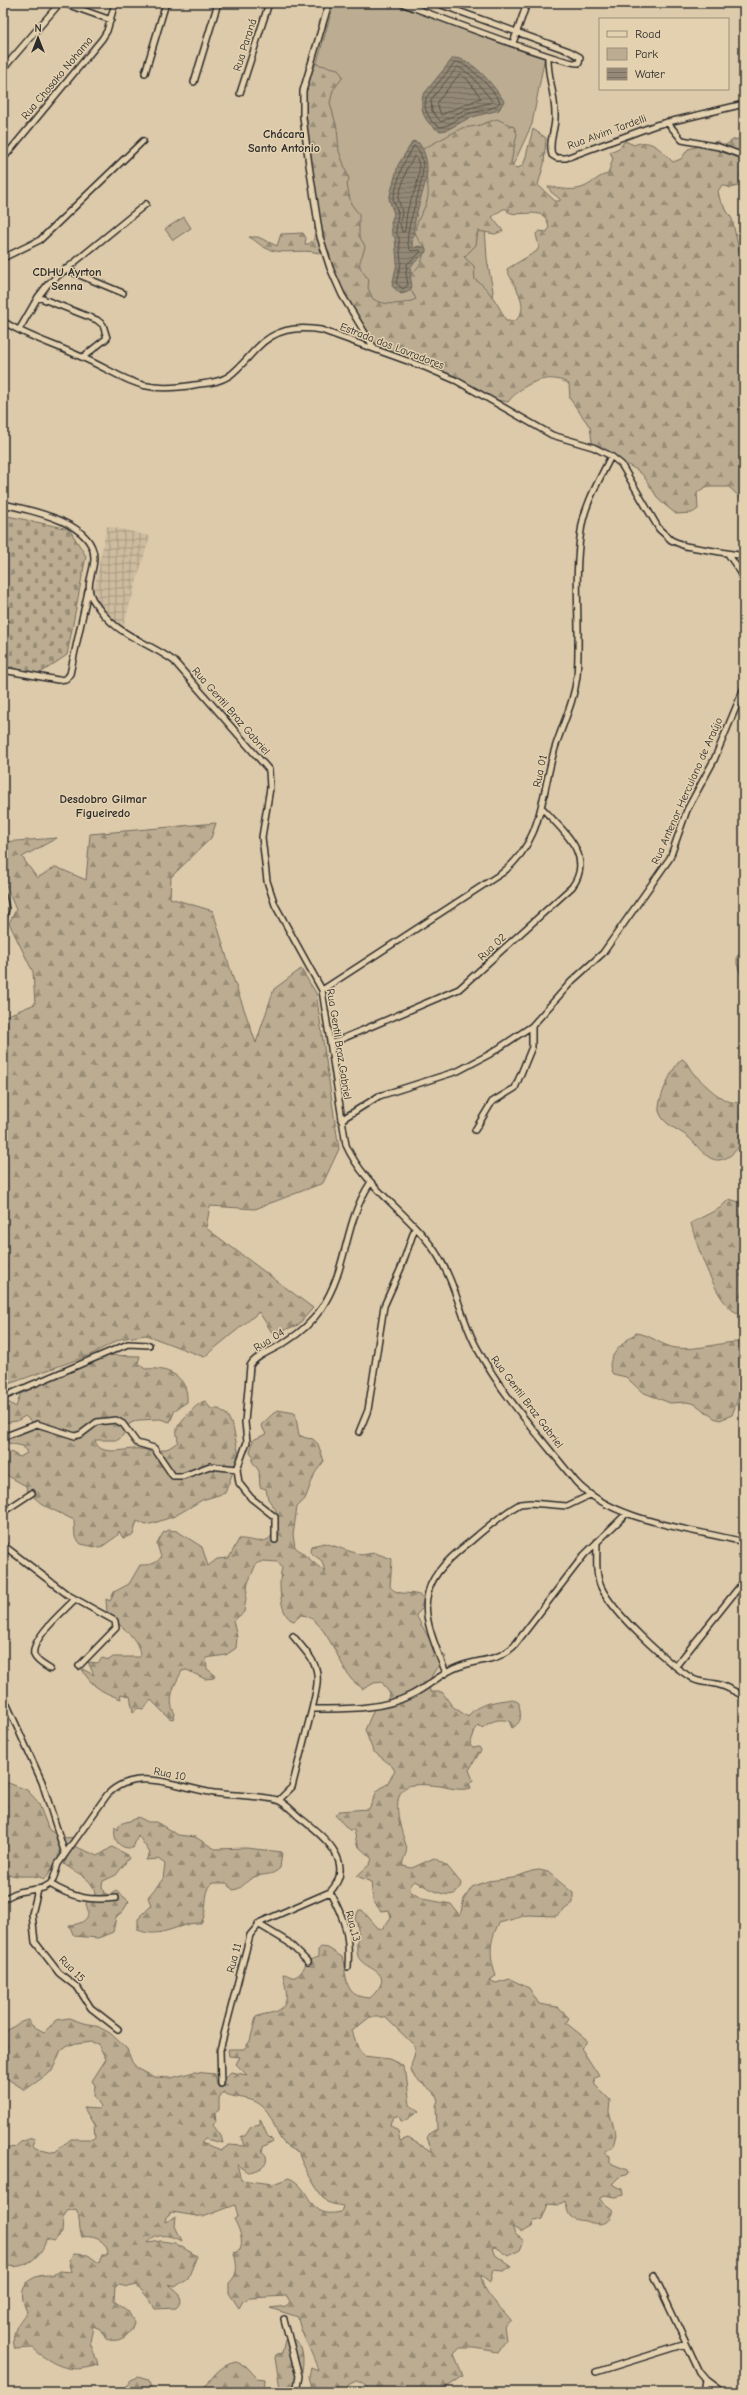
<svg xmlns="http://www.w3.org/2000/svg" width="747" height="2395" font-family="'Comic Neue',sans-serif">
<defs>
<pattern id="industrial-grid" width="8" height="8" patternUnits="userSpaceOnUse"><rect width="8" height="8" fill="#cdbc9f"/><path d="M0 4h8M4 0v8" fill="none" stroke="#a79982"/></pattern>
<pattern id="forest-firs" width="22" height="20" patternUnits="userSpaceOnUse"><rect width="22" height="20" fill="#bcad92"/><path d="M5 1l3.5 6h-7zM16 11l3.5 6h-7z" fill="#998d77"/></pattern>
<pattern id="cemetery-stones" width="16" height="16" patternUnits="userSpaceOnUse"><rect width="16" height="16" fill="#bcad92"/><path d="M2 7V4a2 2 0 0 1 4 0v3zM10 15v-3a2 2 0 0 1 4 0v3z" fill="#998d77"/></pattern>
<pattern id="water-rules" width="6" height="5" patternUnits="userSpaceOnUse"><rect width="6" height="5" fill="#948976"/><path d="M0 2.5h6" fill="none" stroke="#797061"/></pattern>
</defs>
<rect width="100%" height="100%" fill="#ddcaaa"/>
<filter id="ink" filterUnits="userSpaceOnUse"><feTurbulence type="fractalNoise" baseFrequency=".025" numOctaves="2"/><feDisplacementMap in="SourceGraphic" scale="8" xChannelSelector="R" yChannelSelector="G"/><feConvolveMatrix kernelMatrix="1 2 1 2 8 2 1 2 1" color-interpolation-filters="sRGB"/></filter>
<g filter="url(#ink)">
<path fill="url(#industrial-grid)" d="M107 526 150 536 123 627 110 617 99 603 94 590Z"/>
<path fill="#bcad92" stroke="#746c5e" d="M334 3H391L545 56 532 124 515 161 495 196 485 226 487 259 493 291 488 321 375 343 308 94Z
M184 217 191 228 173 240 165 229Z"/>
<path fill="url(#forest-firs)" stroke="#746c5e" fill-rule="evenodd" d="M312 63 338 69 343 77 333 90 330 103 337 128 339 151 349 179 347 185 351 204 359 214V236L365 246C362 262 353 263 369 279L368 288 373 299C383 306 405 305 416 299 411 291 407 283 410 274 421 267 424 259 424 246 404 229 425 216 428 196 430 181 420 165 421 150L462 128 477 126 497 119 514 127 517 134 511 162 514 167 518 168 523 165 525 160 533 129 546 138 544 164 538 185 555 201H560V199L551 192 548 186C560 189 575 192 586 186 594 182 598 176 608 174L613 158 610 152 619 148 625 141 634 145C652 137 661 151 673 162L681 159 688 149 718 141 724 146 733 140 744 138V184L731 188 722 185 718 191 720 200 732 219 744 272V501L729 487H705L697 493 698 509 692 513 676 514 659 500 643 475 637 470 597 448 592 442 590 427 570 399 569 384C548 371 522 384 508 402L496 400 475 390 460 388C452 377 439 375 428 371 404 363 379 357 365 336L324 255C308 247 288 255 271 250 262 248 257 241 249 237H258L277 246 281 234 303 233 306 238 305 244H309L314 239 317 203 308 154C311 142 307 129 306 116 305 98 307 80 312 63ZM503 209H510L507 211C517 219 543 205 548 223 549 227 549 229 547 232L539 231 536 234 539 247 537 251 507 269C511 283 533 306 515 321H506C501 309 487 285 475 280L474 266 464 257 476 245 478 231 495 234 503 231 492 217Z
M216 823 211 838 171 877 170 898 213 911 233 978 256 1043 274 989 301 969 316 993 339 1149 323 1183 255 1209 210 1206 206 1228 313 1308 298 1325 273 1334 259 1312 204 1357 146 1335 120 1339 90 1355 3 1386V1017L35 1004 33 972 9 923 16 910 3 878V842L57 838 22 857 37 878 56 867 86 880 90 834Z
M744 951V982L737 964V956Z
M682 1059C688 1062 689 1069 694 1074 706 1085 726 1109 744 1101V1136L741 1140V1144C736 1151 729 1159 719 1160 706 1161 697 1144 688 1137 678 1129 663 1125 659 1111 657 1100 674 1064 682 1059Z
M729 1199 739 1202 744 1206V1313C721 1320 695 1241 691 1223L720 1208Z
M636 1333C650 1334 661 1346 676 1348 701 1351 720 1341 744 1342L743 1385 732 1415 720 1420 714 1418 695 1404 687 1402 670 1403 642 1392 626 1377 613 1374C602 1359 625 1341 636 1333Z
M103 1355 140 1356 138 1363 145 1369C167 1367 189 1376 187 1402L175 1410 170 1422 160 1419 138 1420 129 1424 123 1435 118 1440H95C99 1459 128 1447 141 1449 145 1449 149 1451 153 1453L169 1448 178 1442C178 1438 176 1433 177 1429 178 1423 198 1402 205 1401L211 1409H219L227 1415 233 1427 239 1456 225 1493 202 1500 175 1516 154 1523 146 1525 137 1521 133 1535 123 1538 119 1531 117 1536 100 1548 81 1544 75 1537 74 1520 43 1505 28 1492 26 1486 3 1473V1448L20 1457 27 1453 23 1446 8 1443 7 1435 33 1423 25 1416 17 1421 3 1423V1399L16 1407 21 1392Z
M277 1410 295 1413 299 1435 306 1438 313 1439 318 1444 324 1461 315 1473 305 1499 297 1507 293 1535 295 1547 325 1572 322 1561 310 1552 311 1546 325 1543 361 1555 375 1553 392 1559 390 1587C399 1598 413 1589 424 1598L426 1605 416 1615 432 1644 446 1657C438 1667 427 1676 430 1692H442L452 1706 468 1717C475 1703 499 1701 513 1699L519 1703C520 1715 524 1721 512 1728L509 1721C498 1718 491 1721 482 1728L478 1725 476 1727 470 1745 473 1748 479 1747 481 1750 469 1770 473 1780 469 1783 471 1788C460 1791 451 1788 440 1786 432 1785 421 1784 412 1785 387 1789 401 1831 406 1845 409 1853 401 1859 403 1866L412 1868 434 1858 447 1866 461 1883C457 1908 427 1886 414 1881L411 1884 410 1891 422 1899 451 1904 460 1916 464 1899 472 1887 488 1881 513 1878 532 1871 539 1870 548 1872 573 1893V1903L556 1916 528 1915 499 1923C489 1941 489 1957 496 1976L489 1980 496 1983 510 1979 529 1988 539 2004 557 2007 569 2018 566 2023 586 2039V2043L581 2048 599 2076 594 2079 595 2085 610 2100 609 2112 616 2134 613 2147 604 2152 610 2156V2163L627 2170 628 2174 619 2177 612 2184 622 2189 623 2195 616 2197 604 2195 600 2198V2200L613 2210C610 2227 598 2225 585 2221 580 2220 574 2220 570 2216 567 2212 567 2206 565 2201L558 2205 548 2204 542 2219 534 2220 532 2227 522 2232 512 2227 515 2234 524 2241 520 2250 508 2256 495 2247 492 2248 494 2254 512 2267 503 2271 493 2270 490 2282 481 2275C483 2294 500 2306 511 2320L504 2326 506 2340 498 2352 475 2348H460L454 2354 463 2376 440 2392H370L363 2383 356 2381 348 2385 349 2392H313L309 2376 311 2368 318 2371C314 2354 299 2332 298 2317L270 2308 286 2306 290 2302 287 2296 250 2298 243 2301 239 2308 229 2293V2283C239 2274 237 2265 234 2253L240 2250C244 2240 239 2228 234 2219L238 2216 235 2205 203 2217 172 2212 166 2217 165 2222 176 2217 175 2226 182 2241C172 2235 156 2232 148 2243L161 2241 175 2243 197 2256 188 2278 175 2287 168 2284 180 2295 181 2302 176 2308 155 2309 150 2300 137 2285 128 2287 119 2285 115 2287 114 2301 128 2311 134 2322C131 2335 120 2344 106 2339L100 2329 93 2326 90 2342 98 2365C93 2366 89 2368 85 2368 65 2372 47 2361 33 2348L15 2349C10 2334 18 2323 27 2312 20 2296 19 2282 39 2276 48 2274 52 2277 60 2271L72 2272 69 2260 74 2254 88 2255 99 2263 102 2255H108C108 2241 94 2235 82 2237 78 2227 81 2218 76 2209L67 2211 63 2218 62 2233 54 2241 46 2239C43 2257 21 2273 3 2264L4 2149 15 2147 21 2142 32 2138 35 2139 32 2145 34 2148 55 2152 71 2139H93L95 2137 94 2125 84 2108 98 2109 101 2106 94 2096 95 2085 92 2081 106 2059 98 2044 91 2042 68 2045 61 2050 52 2071 25 2090 3 2076V2032C13 2029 18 2021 29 2020L31 2025 44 2032 57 2020 69 2018 83 2023 95 2025 110 2033 127 2049 132 2062 137 2068 154 2077 171 2078 194 2072 215 2074 217 2085 231 2072 247 2075 236 2064 240 2057 229 2056 228 2049H244L250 2041 256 2017C262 2014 268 2014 274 2012 293 2007 285 1987 283 1974 287 1974 291 1978 295 1977 305 1973 303 1960 318 1957V1950L321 1947 328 1948 342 1957C348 1977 342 1997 370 1998 400 1970 363 1971 358 1956 354 1943 362 1931 355 1919L359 1910H362L378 1928 383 1929 391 1917 389 1910 381 1911 373 1901 371 1882 357 1876 370 1864 372 1859 357 1845 354 1830H349L335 1815 339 1811 369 1809 377 1791 387 1784 395 1771 391 1765 373 1751 365 1730 374 1709 387 1701 390 1694 382 1682 374 1683 363 1689C359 1685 354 1683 351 1679 338 1661 323 1615 301 1615L294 1621C279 1618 278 1580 282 1568L278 1562 263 1561 256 1564 248 1583 244 1612 233 1621 237 1637 236 1648 226 1655 206 1658 207 1669 215 1675 214 1678 205 1679 187 1670 182 1671C175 1684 166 1699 175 1714L173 1719 169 1718 151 1700 143 1709 138 1708 133 1712 130 1696 120 1694 121 1699C102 1692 92 1687 82 1669L94 1675 88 1662 98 1663 102 1658 109 1660 113 1657H140C140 1637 119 1626 107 1613L106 1599 110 1601 114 1592 129 1584 140 1565C148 1565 156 1565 161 1557L157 1544 163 1533 169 1530 177 1531 202 1547 208 1566 217 1559 229 1558 239 1539C249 1538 261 1546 271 1537L276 1510 268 1499 266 1489 260 1487 259 1471 252 1461 254 1457 250 1452 253 1440 266 1434 261 1425ZM370 2017H385L415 2046C417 2055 408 2065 412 2073 419 2085 433 2087 438 2100L436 2106 437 2129 430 2133 427 2138 433 2152 408 2138 400 2141 398 2131 390 2125 391 2121 395 2116H399L401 2121H404L419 2111 410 2105 406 2074 402 2065 389 2059 364 2056 358 2048 352 2031ZM223 2092C231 2099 250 2096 261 2105 281 2122 270 2142 299 2152 298 2159 321 2197 327 2202 331 2204 338 2205 343 2206L341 2212C306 2220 313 2188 289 2178L273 2184 241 2180 237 2164 248 2172C256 2171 269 2168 266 2156 264 2152 261 2153 263 2147L273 2141 267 2135 260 2119V2125L251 2127 245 2136H241L244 2146 229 2145 222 2150 201 2143 205 2139 223 2143 221 2136 213 2125 216 2121 215 2113 219 2110V2098Z
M3 1781 27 1790 38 1802 49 1830 63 1838 76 1837 74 1846 98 1856 112 1847 126 1854 129 1858 116 1875 103 1881 102 1886 104 1893 109 1895 116 1891 129 1901 123 1911 116 1917 113 1932 98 1938 74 1936 69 1925C76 1925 89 1922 88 1912 88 1909 86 1906 86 1903L95 1894C93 1877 75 1873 64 1864L67 1858 66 1854 62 1853 45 1879C29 1872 17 1881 3 1871V1856L6 1851 3 1838Z
M138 1817 148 1822H156L178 1835 195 1837 215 1849 246 1848 282 1852 280 1868C271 1877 264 1873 254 1877 245 1881 243 1889 233 1890L227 1883H212C202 1895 209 1910 201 1923 179 1922 161 1940 138 1930V1919L151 1906 148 1897 163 1879 165 1864 158 1859 146 1860 150 1853 138 1835 133 1848C119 1849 113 1841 115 1827L118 1830 119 1825C125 1821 134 1821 138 1817Z
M285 2340H295C296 2342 300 2345 301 2347 306 2361 301 2380 295 2392H278L280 2388 275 2358 276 2354 282 2353Z
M236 2362 246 2366 257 2378 265 2379 264 2392H202C211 2379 219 2365 236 2362Z
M138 2377 148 2380 153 2392H121L131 2380Z"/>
<path fill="url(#cemetery-stones)" stroke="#746c5e" d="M3 515 69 529 86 556 67 655 39 674 3 666Z"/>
<path fill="url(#water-rules)" stroke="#6a6358" d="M453 58C472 57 494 86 504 101L499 110 469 118 447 130 440 131C425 124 419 111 423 95Z
M413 141 419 143C435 167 423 187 417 212 414 222 414 233 412 243L413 248 419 246 426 248V252L411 266 410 274 412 287 408 292 401 294 392 286 397 263 395 238 392 234 391 222 394 214 389 199 398 165Z"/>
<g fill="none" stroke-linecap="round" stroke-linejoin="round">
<path stroke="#555149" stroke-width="1" d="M456 62C468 62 495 92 500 102 494 111 478 110 468 114 458 117 451 126 440 127L432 122 427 113 425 107 426 98Z
M458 67 471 75 493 102 466 109 441 122 432 111 431 100Z
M460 74 467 79 481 98 441 115 437 103Z
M414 146C418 148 419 151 421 155 431 182 397 234 411 251L420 250 421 252 407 264 406 274 408 285 403 289 396 283 401 263 399 238 396 232 398 213 393 199 402 167Z
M415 156C426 171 413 193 408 208 406 215 406 223 405 231L402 232 400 223 402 212 398 198 407 169Z"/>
<defs>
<path id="minor" d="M63 3 111 20
M329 3 303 91V117L309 165 320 237 330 268 342 295 374 348
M401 3C423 11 569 67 579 63L580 57 569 51 436 3
M3 7 7 3
M513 43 527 3
M548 56C547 77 556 96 555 118 555 131 548 142 552 155L557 158H566L656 125 744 104
M3 69 60 3
M145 73 166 3
M194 82 218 3
M240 93 269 3
M667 122 682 140 719 147 744 156
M3 159 102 39 107 31 115 3
M3 258 40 240 143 141
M65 269 123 293
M38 297 97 320 103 325 107 338 83 357
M3 321C25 336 53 344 77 355 126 376 135 395 194 385 206 383 218 383 229 376 240 368 248 357 257 348 275 329 296 326 321 330L427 368 457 381 552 435 593 447 611 456 621 464 659 529 671 540 685 546 744 556
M19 330 38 297 48 284 146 204
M3 504C30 510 94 522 94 558 94 573 84 586 93 600 115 636 143 639 174 661L269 770 270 788 262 837 267 881 275 905 322 990 346 1145C366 1190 413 1215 438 1256 456 1284 461 1319 477 1348 503 1397 542 1439 576 1482 613 1522 693 1529 744 1542
M728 554 744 577
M3 670 58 680 66 679 70 674 88 591
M3 896 6 909 3 921
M322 990 502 873C544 841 541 793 555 748 563 723 574 702 577 676 581 628 573 579 581 531 584 505 600 479 611 456
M330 1044 459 989 572 887C595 856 563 831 543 809
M341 1120 379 1096 458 1071 490 1054 532 1026 572 981 603 953 670 858 687 810 714 760 744 688
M475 1130 492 1102 515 1088 532 1047V1026
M3 1397 128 1344 149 1345
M359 1432 368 1410 384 1306 401 1268 415 1228
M3 1437 37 1424 75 1436 81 1434 97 1422 116 1420 123 1424 137 1443 154 1448 173 1476H183L210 1466 237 1469
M3 1512 32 1493
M275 1540V1517L251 1498 239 1483 237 1469 247 1442 245 1422 250 1366C255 1355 277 1349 287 1341 300 1333 312 1322 321 1309 349 1267 343 1223 371 1182
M597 1542C597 1556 595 1573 601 1587 614 1614 666 1662 693 1679 700 1683 708 1682 716 1684 726 1686 735 1692 744 1696
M3 1545 68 1595 115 1621 116 1628 79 1666
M293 1636C319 1667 322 1668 312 1709
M676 1666 744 1581
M50 1669C45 1666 36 1661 34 1655 30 1639 65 1610 75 1599
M446 1673C420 1609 412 1586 471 1541 486 1528 502 1514 520 1504L530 1503 567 1506 590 1495
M3 1696 42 1782 65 1854
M279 1800 292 1787 312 1709C345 1709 382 1710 411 1695 428 1687 441 1673 458 1667 478 1659 498 1662 514 1646L584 1555 626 1514
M50 1884C73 1898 90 1901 116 1898
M38 1890 32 1914 35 1942 59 1973 78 1988 91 2008 118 2029
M330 1892C345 1920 350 1935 348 1967
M3 1899 18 1892 43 1888 50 1884 53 1880 58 1864 107 1795C136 1765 179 1788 214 1793 235 1796 257 1795 277 1800 285 1802 293 1812 299 1817 321 1834 358 1862 330 1892L261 1922 250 1935 220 2050 221 2084
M258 1924 288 1942 308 1962
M654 2275 700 2373 706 2380 704 2392
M284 2319 299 2376 296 2392
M596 2372 686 2344
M706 2380 722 2392"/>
</defs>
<use href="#minor" stroke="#2b2b2b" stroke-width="8"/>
<use href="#minor" stroke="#e4d1af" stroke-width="5"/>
</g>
</g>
<g text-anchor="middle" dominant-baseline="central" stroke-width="3" stroke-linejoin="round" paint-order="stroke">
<g font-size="11" fill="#2b2b2b" stroke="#e4d1af">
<text transform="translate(245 45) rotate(-72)">Rua Paraná</text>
<text transform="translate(57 78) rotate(-50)">Rua Chosako Nohama</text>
<text transform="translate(607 132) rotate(-20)">Rua Alvim Tardelli</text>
<text transform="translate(392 346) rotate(21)">Estrada dos Lavradores</text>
<text transform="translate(231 711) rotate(49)">Rua Gentil Braz Gabriel</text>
<text transform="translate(540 771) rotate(-78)">Rua 01</text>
<text transform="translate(687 791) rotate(-66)">Rua Antenor Herculano de Araújo</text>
<text transform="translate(492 947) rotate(-43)">Rua 02</text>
<text transform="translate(339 1044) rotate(81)">Rua Gentil Braz Gabriel</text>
<text transform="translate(269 1340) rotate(-32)">Rua 04</text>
<text transform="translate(527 1402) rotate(53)">Rua Gentil Braz Gabriel</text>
<text transform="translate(170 1774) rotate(11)">Rua 10</text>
<text transform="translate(353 1926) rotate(75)">Rua 13</text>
<text transform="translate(234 1958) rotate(-75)">Rua 11</text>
<text transform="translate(72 1969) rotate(45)">Rua 15</text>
</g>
<g font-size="12" font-weight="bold" fill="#2b2b2b" stroke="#e4d1af">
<text x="284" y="134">Chácara<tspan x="284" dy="14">Santo Antonio</tspan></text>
<text x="67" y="272">CDHU Ayrton<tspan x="67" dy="14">Senna</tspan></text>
<text x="103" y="799">Desdobro Gilmar<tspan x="103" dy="14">Figueiredo</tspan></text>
</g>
</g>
<rect width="747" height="2395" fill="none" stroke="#e4d1af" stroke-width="16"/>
<rect x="8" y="8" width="731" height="2379" fill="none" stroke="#2b2b2b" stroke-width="1.5" filter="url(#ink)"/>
<rect x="599" y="18" width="130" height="72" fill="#e4d1af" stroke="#9a8f7a"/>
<rect x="607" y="31" width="20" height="6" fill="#e4d1af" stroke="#9a8f7a"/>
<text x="635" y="38" font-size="12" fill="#2b2b2b">Road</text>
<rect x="607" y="48" width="20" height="12" fill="#bcad92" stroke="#9a8f7a"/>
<text x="635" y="58" font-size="12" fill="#2b2b2b">Park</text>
<rect x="607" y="68" width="20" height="12" fill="url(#water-rules)" stroke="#9a8f7a"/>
<text x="635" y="78" font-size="12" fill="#2b2b2b">Water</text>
<g transform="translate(38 38)" stroke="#e4d1af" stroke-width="3" paint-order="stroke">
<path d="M0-3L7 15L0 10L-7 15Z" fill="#2b2b2b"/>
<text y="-6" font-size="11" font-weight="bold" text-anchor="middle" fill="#2b2b2b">N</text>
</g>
</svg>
